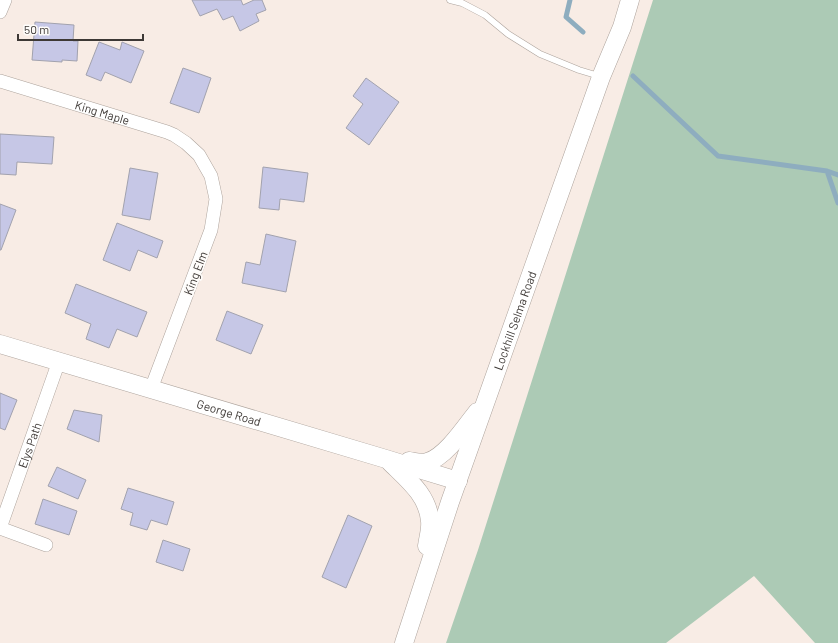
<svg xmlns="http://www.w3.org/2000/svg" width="838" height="643" font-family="Barlow,sans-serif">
<rect width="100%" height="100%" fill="#f8ece5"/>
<path fill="#accab5" d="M653 0H838V643H815L754 576 666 643H446L478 550Z"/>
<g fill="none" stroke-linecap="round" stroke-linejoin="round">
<path stroke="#8eadbf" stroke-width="5" d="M570 0 566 17 583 32
M633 76 718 156 827 171 838 203
M827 171 838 175"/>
</g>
<path fill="#c6c7e6" stroke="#a2a2ae" d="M192 0H241L243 5 254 0H262L266 10 256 14 259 21 240 31 233 16 223 20 217 9 200 16Z
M35 22 74 25 73 41H78L77 61 62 60V62L32 60Z
M99 42 120 50 122 42 144 51 131 83 105 72 101 81 86 75Z
M183 68 211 78 199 113 170 103Z
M366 78 399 102 369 145 346 128 363 104 353 96Z
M0 134 54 137 52 164 17 162 16 175 0 174Z
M263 167 308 173 304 202 280 199 279 210 259 208Z
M130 168 158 173 150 220 122 215Z
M0 204 16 210 1 250H0Z
M117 223 163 241 157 258 138 250 130 271 103 260Z
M266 234 296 241 286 292 242 283 246 262 260 265Z
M76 284 147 312 137 337 117 329 109 348 86 339 91 324 65 313Z
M227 311 263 325 251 354 216 340Z
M0 393 17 400 5 430 0 428Z
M74 410 102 415 99 442 67 429Z
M57 467 86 480 78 499 48 486Z
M128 488 174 502 167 525 151 520 147 530 130 525 133 513 121 509Z
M43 499 77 511 69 535 35 524Z
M348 515 372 526 346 588 322 577Z
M163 540 190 549 183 571 156 562Z"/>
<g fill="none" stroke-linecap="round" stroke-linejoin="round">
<defs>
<path id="lane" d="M450 0 462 3 485 15 508 34 540 54 579 70 599 76"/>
<g id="street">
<path d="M0 12 5 0"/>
<path id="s1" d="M0 81 167 132 174 135 186 143 199 155 211 176 216 199 211 230 151 389"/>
<path id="s2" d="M46 545 0 528 59 361"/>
</g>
<g id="secondary">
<path id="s3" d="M0 344 386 459 458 481"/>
<path d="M409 461C415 462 422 464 427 462 445 458 466 426 477 412"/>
<path d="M390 462C407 479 428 495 430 521 431 529 428 538 427 546"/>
<path id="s4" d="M404 643 450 502 601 77 622 27 630 0"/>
</g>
</defs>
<use href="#lane" stroke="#ada39c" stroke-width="7"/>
<use href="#street" stroke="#ada39c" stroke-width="14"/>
<use href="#secondary" stroke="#ada39c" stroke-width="19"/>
<use href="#lane" stroke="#fff" stroke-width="6"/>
<use href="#street" stroke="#fff" stroke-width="13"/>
<use href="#secondary" stroke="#fff" stroke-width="18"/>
</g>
<g text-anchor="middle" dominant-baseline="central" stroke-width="3.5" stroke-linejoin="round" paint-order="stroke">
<g font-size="12" fill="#3d3835" stroke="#fefcfa">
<text stroke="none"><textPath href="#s1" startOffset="107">King Maple</textPath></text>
<text transform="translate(195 273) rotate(-69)">King Elm</text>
<text stroke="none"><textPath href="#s4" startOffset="341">Lockhill Selma Road</textPath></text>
<text stroke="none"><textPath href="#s3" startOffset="239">George Road</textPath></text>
<text stroke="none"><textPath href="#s2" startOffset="137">Elys Path</textPath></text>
</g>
</g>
<path d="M18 34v6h125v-6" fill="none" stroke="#3d3835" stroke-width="2"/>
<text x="24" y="34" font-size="12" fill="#3d3835" stroke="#fefcfa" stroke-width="3" paint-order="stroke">50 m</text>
</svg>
